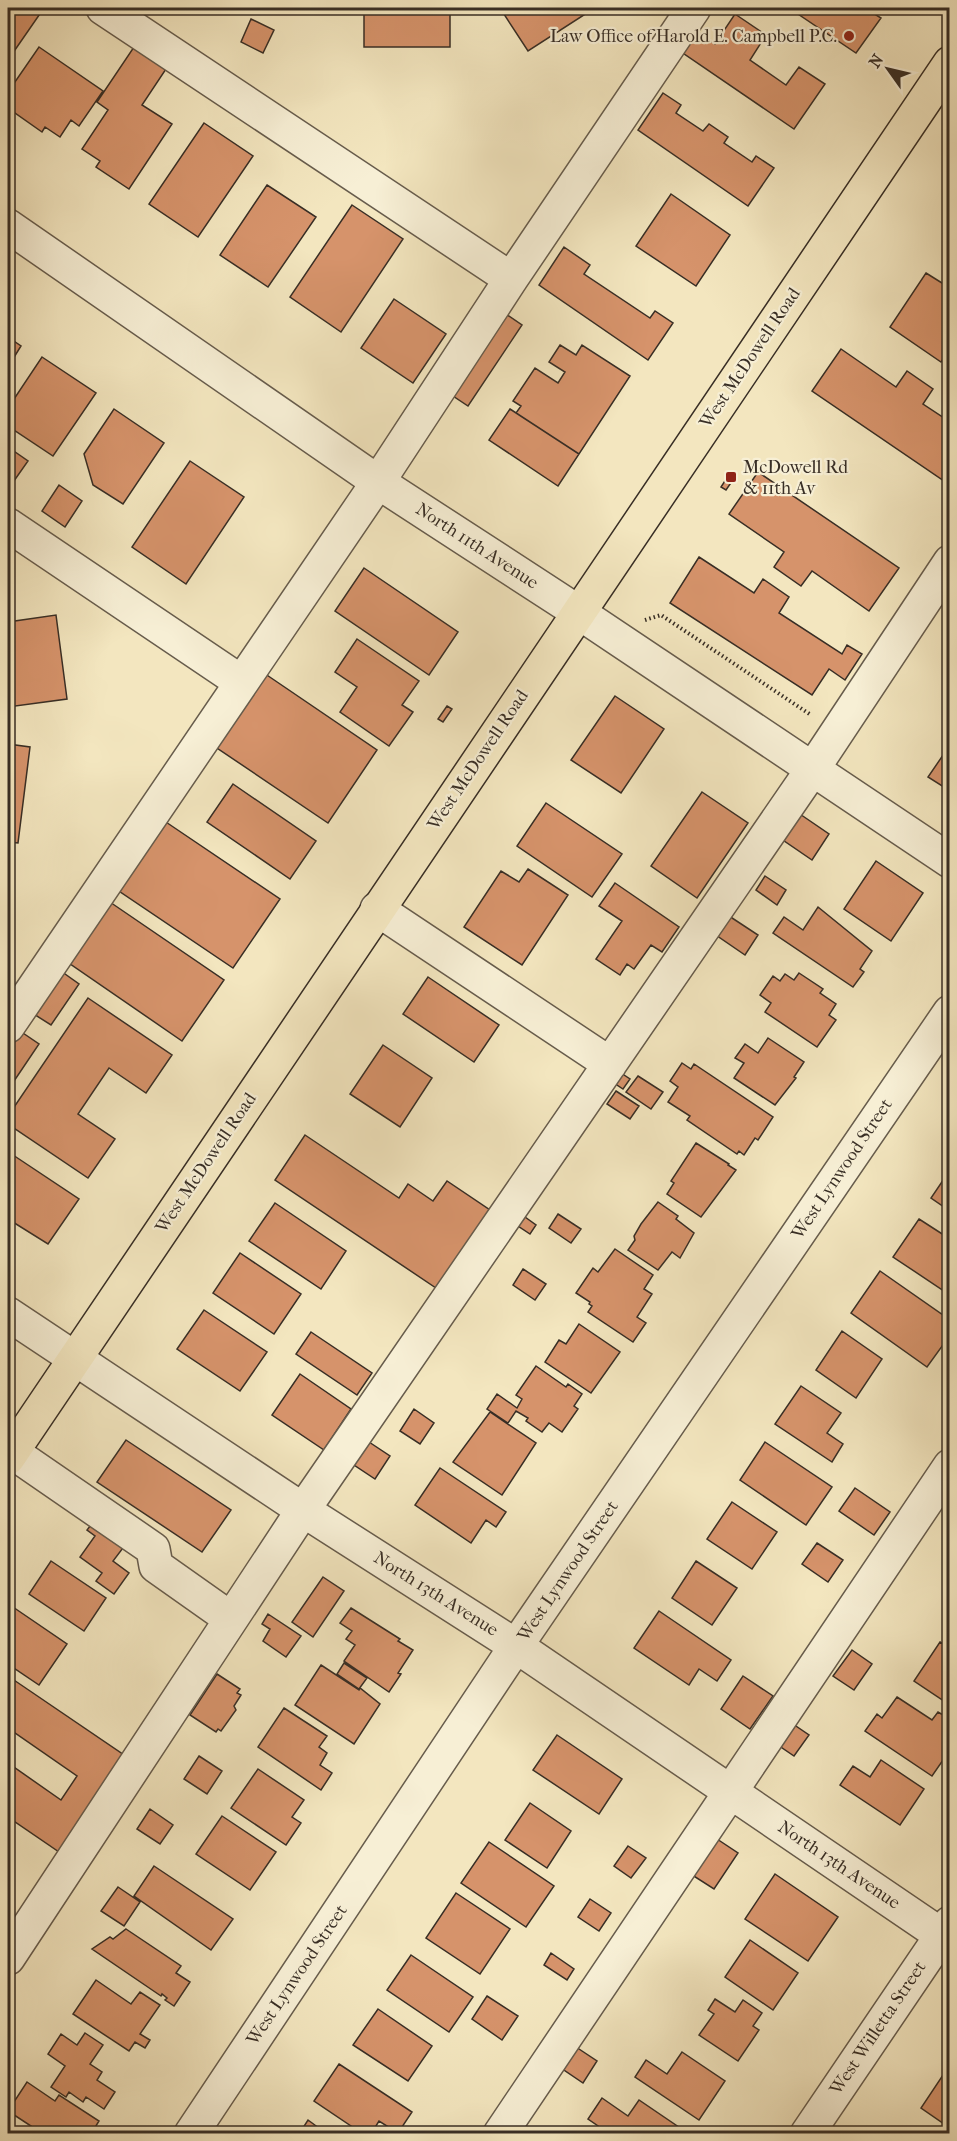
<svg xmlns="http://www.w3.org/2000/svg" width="957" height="2141" font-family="'IM FELL French Canon',serif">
<rect width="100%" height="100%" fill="#f3e6bf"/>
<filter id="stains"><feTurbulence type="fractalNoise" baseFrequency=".00333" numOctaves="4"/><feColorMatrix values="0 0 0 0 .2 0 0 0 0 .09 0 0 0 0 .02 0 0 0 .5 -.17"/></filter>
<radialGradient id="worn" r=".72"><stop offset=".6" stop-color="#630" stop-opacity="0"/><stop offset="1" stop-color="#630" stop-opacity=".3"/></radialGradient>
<path fill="#d6936b" stroke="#382e25" stroke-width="1.5" d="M8 8H44L8 60Z
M364 8H450V47H364Z
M500 8H584L587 13 528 51Z
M789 8H865L881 18 856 53Z
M735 14 766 35 750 60 786 85 799 67 825 84 794 129 677 49 692 28 715 44Z
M251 19 274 30 263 53 241 42Z
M138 41 170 63 142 105 172 124 129 189 96 167 100 161 82 149 108 110 97 102Z
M39 47 103 91 79 126 71 120 60 137 45 127 42 132 8 108V92Z
M663 93 681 105 676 113 703 131 709 124 728 137 724 143 752 162 756 156 774 168 748 206 638 130Z
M204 123 253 156 198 237 149 204Z
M267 185 316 217 268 287 220 255Z
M671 194 730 235 696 286 636 246Z
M352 205 403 239 341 332 290 297Z
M564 247 590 265 584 274 650 318 655 311 673 323 648 360 539 285Z
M926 273 950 288V350L941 362 890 327Z
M394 299 446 334 413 383 361 348Z
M500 310 522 325 468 406 447 392Z
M8 337 21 346 8 367Z
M560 345 576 355 582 345 630 376 579 454 516 413 521 406 513 401 535 368 558 383 565 372 549 362Z
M841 349 896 387 907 371 933 389 923 404 950 422V485L812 391Z
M42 357 96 393 53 456 8 426V408Z
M114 409 164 443 123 504 93 485 84 454Z
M510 409 579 454 558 486 489 440Z
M8 447 28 461 9 488 8 487Z
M190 461 244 497 186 584 132 547Z
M758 472 899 568 869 611 812 571 801 586 774 567 784 552 729 514Z
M730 473 735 477 726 490 721 487Z
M59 485 82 501 65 527 42 511Z
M699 557 754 593 763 579 789 597 779 613 842 654 847 645 862 654 845 680 829 669 812 695 670 603Z
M364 568 458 632 429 675 335 611Z
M56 615 67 699 8 707V622Z
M357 639 419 681 402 705 413 712 389 746 340 712 357 687 335 672Z
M258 669 377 750 328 823 208 742Z
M615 696 664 729 621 793 571 760Z
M447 706 452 709 443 722 438 719Z
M8 744 30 747 18 843 8 842Z
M950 745V791L928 777Z
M233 784 316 841 290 879 207 822Z
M702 792 748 823 697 898 651 866Z
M546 803 622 854 592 897 517 846Z
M794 810 829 834 812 860 777 836Z
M157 816 280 899 233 968 110 885Z
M876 861 923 893 891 941 844 909Z
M528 869 568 895 522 965 464 927 501 871 519 882Z
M765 876 786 890 777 905 756 890Z
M615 883 679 927 662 952 651 945 634 969 627 964 620 975 596 959 622 921 599 906Z
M104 898 224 980 182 1041 63 959Z
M818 907 872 951 860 969 864 972 853 987 773 933 784 917 803 930Z
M726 914 758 935 745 955 713 933Z
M58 969 79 984 51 1025 29 1011Z
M799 973 823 989 820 993 836 1004 829 1015 836 1020 817 1047 765 1012 771 1003 760 995 773 976 780 981 785 974 794 980Z
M428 977 499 1025 474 1062 403 1014Z
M88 998 172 1055 146 1093 109 1068 78 1114 115 1139 88 1178 8 1124V1116Z
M17 1029 39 1044 8 1090V1043Z
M768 1038 804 1062 794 1077 796 1078 775 1105 734 1078 744 1063 735 1058 745 1044 758 1053Z
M383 1045 432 1078 400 1127 350 1094Z
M682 1063 691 1069 694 1064 773 1117 758 1140 755 1138 744 1155 739 1151 737 1154 687 1120 690 1116 668 1102 678 1087 670 1081Z
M618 1071 630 1079 623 1089 611 1081Z
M638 1076 663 1092 651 1109 626 1092Z
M616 1091 639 1106 630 1119 607 1104Z
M305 1135 399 1198 408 1184 433 1201 447 1181 490 1210 436 1288 275 1180Z
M696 1143 729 1164 728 1165 736 1170 701 1217 667 1194 674 1183 671 1181Z
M13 1155 79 1199 48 1244 8 1219V1163Z
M950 1170V1211L931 1198Z
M658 1202 678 1216 676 1219 694 1233 680 1258 672 1252 658 1270 628 1250 635 1240 634 1236 641 1224Z
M275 1203 346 1251 321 1289 249 1241Z
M558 1214 581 1229 571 1243 549 1228Z
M525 1217 536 1225 530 1234 518 1226Z
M919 1219 950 1239V1295L893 1257Z
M615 1249 653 1275 644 1289 652 1294 637 1317 646 1323 633 1342 588 1312 592 1306 589 1304 590 1302 576 1293 593 1268 598 1272Z
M240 1253 301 1294 274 1334 213 1293Z
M523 1269 546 1284 535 1300 513 1285Z
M880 1271 950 1320V1346L945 1342 927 1367 851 1313Z
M204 1310 267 1352 240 1391 177 1349Z
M579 1324 620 1352 591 1393 545 1362 559 1340 566 1344Z
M842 1331 882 1359 856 1398 816 1370Z
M311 1332 372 1373 357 1395 296 1354Z
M536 1366 566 1387 568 1384 582 1394 574 1406 578 1409 562 1432 549 1423 542 1432 526 1421 528 1418 516 1411 508 1423 487 1409 497 1394 517 1408 522 1399 516 1395Z
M300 1374 351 1409 324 1450 272 1415Z
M801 1386 841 1413 827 1433 843 1444 832 1462 775 1424Z
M414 1409 434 1423 420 1444 400 1431Z
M490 1412 536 1443 502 1495 453 1462Z
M126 1440 231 1510 202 1552 97 1482Z
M369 1442 390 1456 375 1479 354 1465Z
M765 1442 832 1487 806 1525 740 1480Z
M440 1468 506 1512 496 1527 486 1520 471 1543 415 1505Z
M855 1488 890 1512 874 1535 839 1511Z
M732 1502 777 1532 752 1569 707 1539Z
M97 1517 129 1540 113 1561 129 1573 114 1594 96 1581 102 1573 80 1557 95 1536 87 1530Z
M817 1543 843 1560 828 1582 802 1564Z
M51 1561 106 1598 84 1631 29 1594Z
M696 1561 737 1588 712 1625 672 1598Z
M323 1577 344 1591 313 1637 292 1622Z
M10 1605 67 1644 39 1685 8 1664V1609Z
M351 1608 400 1639 398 1641 413 1650 398 1673 401 1674 389 1692 344 1661 355 1645 346 1639 352 1631 340 1623Z
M659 1611 731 1660 717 1681 699 1669 689 1685 634 1648Z
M268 1614 301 1636 286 1657 263 1641 270 1629 262 1624Z
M940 1642 950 1648V1705L914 1681Z
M852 1650 872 1664 854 1690 833 1676Z
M344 1663 367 1678 359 1689 337 1674Z
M321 1665 359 1690 360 1688 380 1704 354 1744 295 1705Z
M217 1674 240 1689 237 1693 241 1695 234 1706 236 1710 221 1731 218 1729 216 1732 190 1715Z
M8 1676 127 1757 62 1854 8 1817V1763L61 1800 77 1776 8 1728Z
M743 1676 773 1696 750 1729 721 1709Z
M897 1697 932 1720 938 1712 950 1719V1750L932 1776 865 1731 877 1714 882 1718Z
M284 1708 327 1736 319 1747 327 1753 320 1765 332 1773 321 1790 258 1747Z
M790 1722 809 1735 794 1756 775 1743Z
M557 1735 622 1779 599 1814 533 1770Z
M199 1756 222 1771 207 1794 184 1779Z
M881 1760 924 1789 900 1825 840 1785 853 1766 870 1777Z
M258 1769 304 1800 292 1817 301 1823 286 1845 231 1808Z
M530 1803 571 1831 547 1868 505 1840Z
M150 1809 173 1825 160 1844 137 1829Z
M222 1816 276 1852 250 1890 196 1854Z
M714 1837 738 1853 714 1889 689 1873Z
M489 1842 554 1886 526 1927 461 1883Z
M628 1846 646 1858 631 1878 614 1866Z
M154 1866 233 1919 211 1950 134 1896Z
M775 1874 838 1917 808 1961 745 1919Z
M118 1887 140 1902 124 1926 101 1911Z
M456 1893 510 1929 480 1974 426 1938Z
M590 1899 611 1913 599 1931 578 1917Z
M126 1929 181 1966 176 1973 190 1982 174 2006 165 2000 167 1998 162 1994 161 1996 92 1949 110 1937 113 1939Z
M750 1940 798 1973 773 2010 725 1977Z
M551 1953 574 1969 567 1980 544 1965Z
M411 1955 473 1997 449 2032 387 1990Z
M96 1980 131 2004 140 1992 160 2005 140 2034 150 2040 145 2048 135 2042 129 2051 73 2014Z
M487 1996 518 2016 502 2040 472 2019Z
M715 1999 735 2012 743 2000 762 2013 753 2026 759 2030 738 2061 699 2035 714 2014 708 2010Z
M378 2009 432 2046 408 2081 353 2045Z
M85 2033 103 2045 90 2064 102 2072 97 2080 115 2092 104 2109 86 2097 83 2102 69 2092 66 2097 51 2087 65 2066 48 2054 61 2034 77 2045Z
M576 2047 597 2061 583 2083 561 2068Z
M682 2052 725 2081 699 2120 635 2077 646 2060 667 2074Z
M339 2064 412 2112 398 2133 379 2121 371 2134H363L314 2101Z
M947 2069 950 2071V2128L921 2108Z
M27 2082 55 2101 59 2095 99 2121 91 2134H25L31 2126 8 2111Z
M602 2098 628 2116 639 2100 689 2134H610L588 2119Z
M308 2120 327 2134H299Z"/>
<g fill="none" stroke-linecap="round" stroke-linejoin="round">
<defs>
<path id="minor" d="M103 8 511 279
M8 226 378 482 578 612 950 861
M8 525 241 682
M377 909 610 1064
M8 1026 378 482 511 279 694 8
M8 1314 303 1510 516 1646 950 1941
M12 1452 153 1549 156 1566 231 1619
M8 1958 303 1510 812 770 950 562
M191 2134 516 1646 950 1012
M500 2134 950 1466
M807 2134 950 1923"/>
<path id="major" d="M8 1458 950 63"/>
</defs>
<use href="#minor" stroke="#675c4c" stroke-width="36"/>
<use href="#major" stroke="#382e25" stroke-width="36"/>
<path stroke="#382e25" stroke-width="4" stroke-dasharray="1.5 3" stroke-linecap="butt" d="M645 620 661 615 811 715"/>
<use href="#minor" stroke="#f7efd5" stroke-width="33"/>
<use href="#major" stroke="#f3e6bf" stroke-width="33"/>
</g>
<g fill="#8f2418" stroke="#f7efd5" stroke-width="2">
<circle cx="849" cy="36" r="6"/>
<rect x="725" y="471" width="12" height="12" rx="3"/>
</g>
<g text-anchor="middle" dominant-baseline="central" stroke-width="4.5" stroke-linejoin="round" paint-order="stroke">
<g font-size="18" fill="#382e25" stroke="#f7efd5" text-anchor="end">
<text x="837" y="36">Law Office of Harold E. Campbell P.C.</text>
<text x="743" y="467" text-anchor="start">McDowell Rd<tspan x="743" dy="21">&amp; 11th Av</tspan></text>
</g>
<g font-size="18" fill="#382e25" stroke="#f7efd5">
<text transform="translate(750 358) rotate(-56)">West McDowell Road</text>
<text transform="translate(477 546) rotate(33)">North 11th Avenue</text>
<text transform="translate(478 760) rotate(-56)">West McDowell Road</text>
<text transform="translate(206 1163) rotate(-56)">West McDowell Road</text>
<text transform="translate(842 1169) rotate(-56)">West Lynwood Street</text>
<text transform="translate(568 1571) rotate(-56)">West Lynwood Street</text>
<text transform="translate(436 1594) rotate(32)">North 13th Avenue</text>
<text transform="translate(839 1865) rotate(34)">North 13th Avenue</text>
<text transform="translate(297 1975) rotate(-56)">West Lynwood Street</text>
<text transform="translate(878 2028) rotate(-56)">West Willetta Street</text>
</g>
</g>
<rect width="957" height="2141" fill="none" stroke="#f3e6bf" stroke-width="30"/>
<rect x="9" y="9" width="939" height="2123" fill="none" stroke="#382e25" stroke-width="3"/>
<rect x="15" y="15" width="927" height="2111" fill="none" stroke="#382e25" stroke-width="1.5"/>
<g transform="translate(888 69) rotate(304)" stroke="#f7efd5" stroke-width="4.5" paint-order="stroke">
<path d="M0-4.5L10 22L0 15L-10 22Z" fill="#382e25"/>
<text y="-9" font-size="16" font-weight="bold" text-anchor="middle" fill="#382e25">N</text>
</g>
<rect width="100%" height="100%" filter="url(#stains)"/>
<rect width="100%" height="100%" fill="url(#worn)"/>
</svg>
